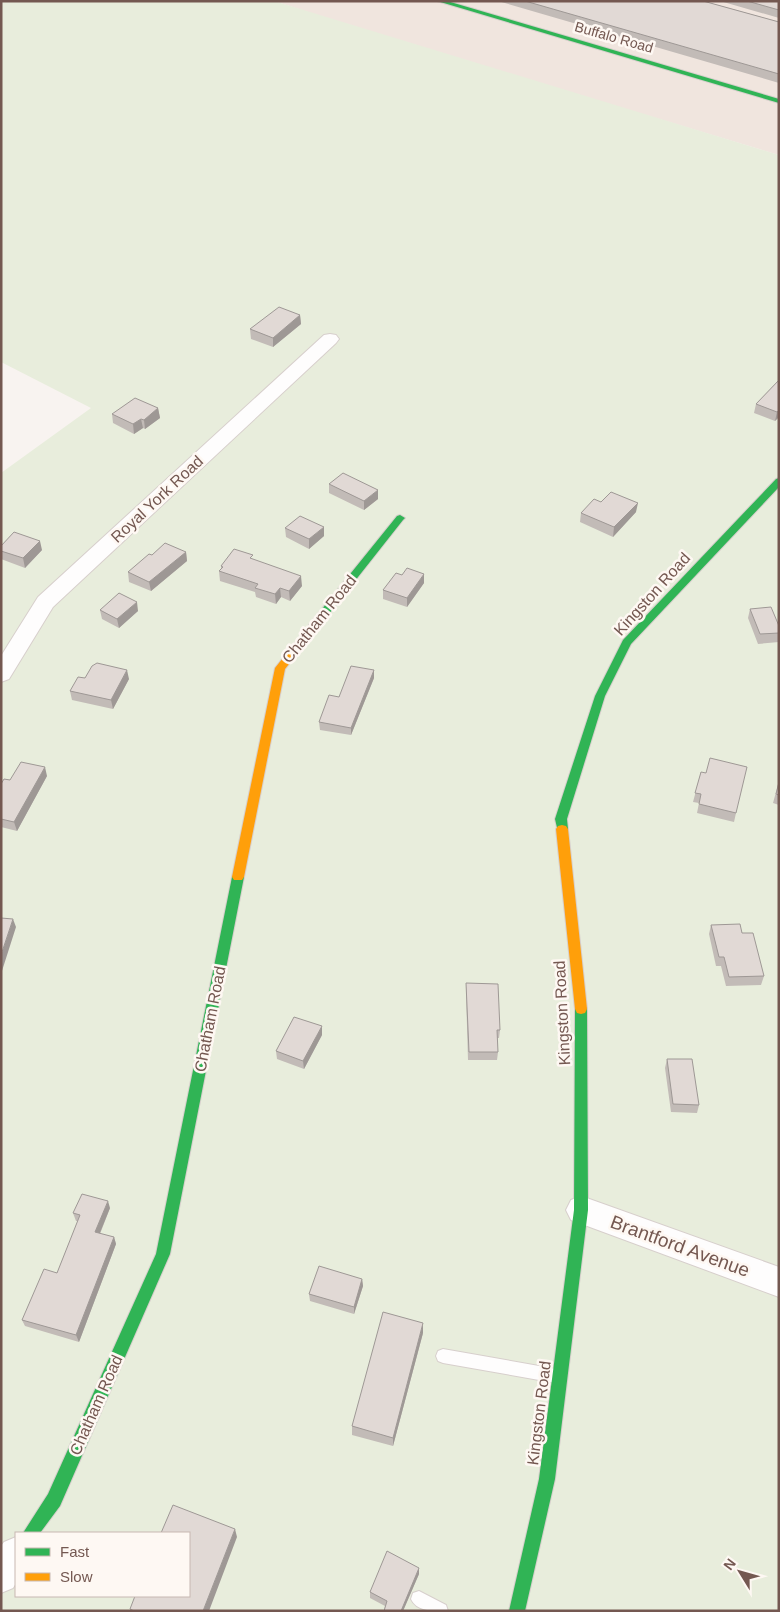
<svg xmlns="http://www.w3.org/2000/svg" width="780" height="1612" font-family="Helvetica,sans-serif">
<rect width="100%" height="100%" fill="#f8f3f0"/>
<path fill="#f0e5de" d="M274 1H779V155L372 33Z"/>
<path fill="#e8eddc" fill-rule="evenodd" d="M1 1H274L779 155V1611H1V473L91 408 1 362ZM16 1533H189V1596H16Z"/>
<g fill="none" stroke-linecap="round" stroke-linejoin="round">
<defs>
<path id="lane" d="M443 1349 556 1369 561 1371 563 1376 561 1381 556 1383 443 1363 438 1361 436 1356 438 1351Z
M419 1591 446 1605 448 1611C434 1611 417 1612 411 1599L413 1593Z"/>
<path id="street" d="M330 334 336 335 339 339 336 343 53 607 9 679 1 682V656L38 597 324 335Z
M581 1196 779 1267V1297L571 1220 566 1210 571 1200Z
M16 1537V1583L13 1588 1 1593V1546L4 1542Z"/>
<path id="fast" d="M437 1H447L779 99V103Z
M779 478V487L631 644 605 696 567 819 568 829 566 832H558L555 819 595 696 623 640 776 479Z
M400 515 405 518 403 520 317 629H309L308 627 309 625 397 516Z
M238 872 242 874 244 877 170 1254 60 1506 40 1533H23L48 1494 156 1254 232 877 234 874Z
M581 1004 585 1005 587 1009 588 1210 555 1479 525 1611H509L539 1479 574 1210 575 1009 577 1005Z"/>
<path id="slow" d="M313 624 318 627 317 629 285 669 244 877 242 880H234L232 877 275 668 309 625Z
M562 825 566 826 568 829 587 1009 585 1013 581 1014 577 1013 575 1009 556 829 558 826Z"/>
</defs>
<use href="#lane" stroke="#d7cfcc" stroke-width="2"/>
<use href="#street" stroke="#d7cfcc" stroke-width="2"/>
<use href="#fast" stroke="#d7cfcc" stroke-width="2"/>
<use href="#slow" stroke="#d7cfcc" stroke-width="2"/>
<use href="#lane" fill="#fefdfd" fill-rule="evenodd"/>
<use href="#street" fill="#fefdfd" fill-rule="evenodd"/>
<use href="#fast" fill="#30b455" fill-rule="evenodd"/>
<use href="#slow" fill="#ff9f0a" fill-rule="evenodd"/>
</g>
<path fill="#c2bbb7" d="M498 1H703L779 22V83Z
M720 1H779V18Z
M300 315 301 324 273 347 251 339 250 329Z
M779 380V417L775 421 754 413 756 404Z
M158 408 160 418 145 429 143 428 134 434 113 423 112 414Z
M329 484 378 499 364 510 329 493Z
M601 502 636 512 613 537 580 522 581 513Z
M285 528 324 536 309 549 286 537Z
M1 546 42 550 25 568 1 559Z
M186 552 187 561 151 591 129 582 128 572 152 555Z
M254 560 302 586 290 601 281 597 276 604 256 597 255 592 220 581 219 571 221 569V566Z
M402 575 424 583 407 607 383 599V590Z
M750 609 779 626V642L758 644 748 618Z
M100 610 138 611 119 628 102 619Z
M374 670V678L351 735 320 730 319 722 339 697Z
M85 678 129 679 113 709 72 700 70 691Z
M701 772 736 813 734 822 697 813 699 803 693 802Z
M47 776 17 831 1 827V784L10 780Z
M779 781V805L773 803Z
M711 925 742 933 764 976 761 985 726 986 721 966H716L709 934Z
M466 983 500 1030 499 1038H497L498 1052 497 1060H468L466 992Z
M322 1035 304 1069 277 1059 276 1051Z
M667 1059 699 1105 697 1113 671 1112 665 1068Z
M110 1208 100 1234 114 1237 116 1244 79 1342 25 1326 22 1320 57 1273 78 1221H76L73 1213Z
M362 1279 363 1286 354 1314 310 1301 309 1294Z
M423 1333 393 1446 352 1435V1426Z
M419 1568V1574L403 1611H384L385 1606 370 1598V1592Z"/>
<path fill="#9e9895" d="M300 315 301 324 273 347V338Z
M158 408 160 418 145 429 144 420Z
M779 410V417L775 421 777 412Z
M141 419 143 428 134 434 133 424Z
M378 490V499L364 510V501Z
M638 503 636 512 613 537 614 527Z
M324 527V536L309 549V539Z
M40 541 42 550 25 568 23 558Z
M186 552 187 561 151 591 149 582Z
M424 574V583L407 607V598Z
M301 576 302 586 290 601 289 591Z
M280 588 281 597 276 604 275 594Z
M137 602 138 611 119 628 117 619Z
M127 670 129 679 113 709 111 700Z
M374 670V678L351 735V728Z
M45 767 47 776 17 831 14 822Z
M13 919 16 927 1 974V955Z
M322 1026V1035L304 1069 303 1061Z
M108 1201 110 1208 97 1240 95 1232Z
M114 1237 116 1244 79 1342 76 1335Z
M362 1279 363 1286 354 1314V1307Z
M423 1323V1333L393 1446V1438Z
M235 1529 237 1537 209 1611H203Z
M419 1568V1574L403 1611H401Z"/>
<path fill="#e1d9d5" stroke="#9e9895" d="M525 1H703L779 22V74Z
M747 1H779V10Z
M279 307 300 315 273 338 250 329Z
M779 380V410L777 412 756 404Z
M135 398 158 408 144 420 141 419 133 424 112 414Z
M343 473 378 490 364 501 329 484Z
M611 492 638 503 614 527 581 513 594 499 601 502Z
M300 516 324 527 309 539 285 528Z
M14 532 40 541 23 558 1 551V546Z
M165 543 186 552 149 582 128 572 149 554 152 555Z
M234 549 253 555 250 558 301 576 289 591 280 588 275 594 255 588 258 584 219 571 223 567 221 566Z
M407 568 424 574 407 598 383 590 396 573 402 575Z
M119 593 137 602 117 619 100 610Z
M771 607 779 626V633L760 634 750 609Z
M97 663 127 670 111 700 70 691 78 677 85 678 92 666Z
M351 666 374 670 351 728 319 722 329 695 339 697Z
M710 758 747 767 736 813 699 804 701 794 695 793 701 772 706 773Z
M21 762 45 767 14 822 1 819V784L4 779 10 780Z
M779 782V795L776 794Z
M1 918 13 919 1 955Z
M740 924 742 933H753L764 976 729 977 724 957H719L711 925Z
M466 983 498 984 500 1030H497L498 1052H469Z
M294 1017 322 1026 303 1061 276 1051Z
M667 1059H692L699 1105 673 1104Z
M82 1194 108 1201 95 1232 114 1237 76 1335 22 1320 44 1269 57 1273 80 1215 73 1213Z
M319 1266 362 1279 354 1307 309 1294Z
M383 1312 423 1323 393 1438 352 1426Z
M173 1505 235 1529 203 1611H134L130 1609 135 1596H189V1533H161Z
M387 1551 419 1568 401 1611H384L387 1601 370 1592Z"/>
<g text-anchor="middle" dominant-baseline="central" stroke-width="5" stroke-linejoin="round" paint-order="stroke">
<g font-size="14" fill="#745851" stroke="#fef8f3">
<text transform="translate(614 37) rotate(16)">Buffalo Road</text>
</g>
<g font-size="16" fill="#745851" stroke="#fef8f3">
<text transform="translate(157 499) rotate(-43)">Royal York Road</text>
<text transform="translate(652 594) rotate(-48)">Kingston Road</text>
<text transform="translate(319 619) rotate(-51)">Chatham Road</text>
<text transform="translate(562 1013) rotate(-93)">Kingston Road</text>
<text transform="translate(210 1019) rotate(-79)">Chatham Road</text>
<text transform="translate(96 1405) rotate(-66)">Chatham Road</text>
<text transform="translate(539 1413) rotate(-83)">Kingston Road</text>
</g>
<g font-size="19" fill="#745851" stroke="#fef8f3">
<text transform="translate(680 1246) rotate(20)">Brantford Avenue</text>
</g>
</g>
<rect width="780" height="1612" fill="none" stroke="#745851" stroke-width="5"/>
<rect x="15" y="1532" width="175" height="65" fill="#fef8f3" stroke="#c7b8b2"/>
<rect x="25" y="1548" width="25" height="8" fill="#30b455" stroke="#c7b8b2"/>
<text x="60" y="1557" font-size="15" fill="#745851">Fast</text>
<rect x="25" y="1573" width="25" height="8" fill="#ff9f0a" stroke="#c7b8b2"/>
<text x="60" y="1582" font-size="15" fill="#745851">Slow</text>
<g transform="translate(740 1572) rotate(307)" stroke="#fef8f3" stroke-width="4" paint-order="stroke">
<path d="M0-4L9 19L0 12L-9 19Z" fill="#745851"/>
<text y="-8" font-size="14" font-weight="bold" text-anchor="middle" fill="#745851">N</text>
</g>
</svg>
